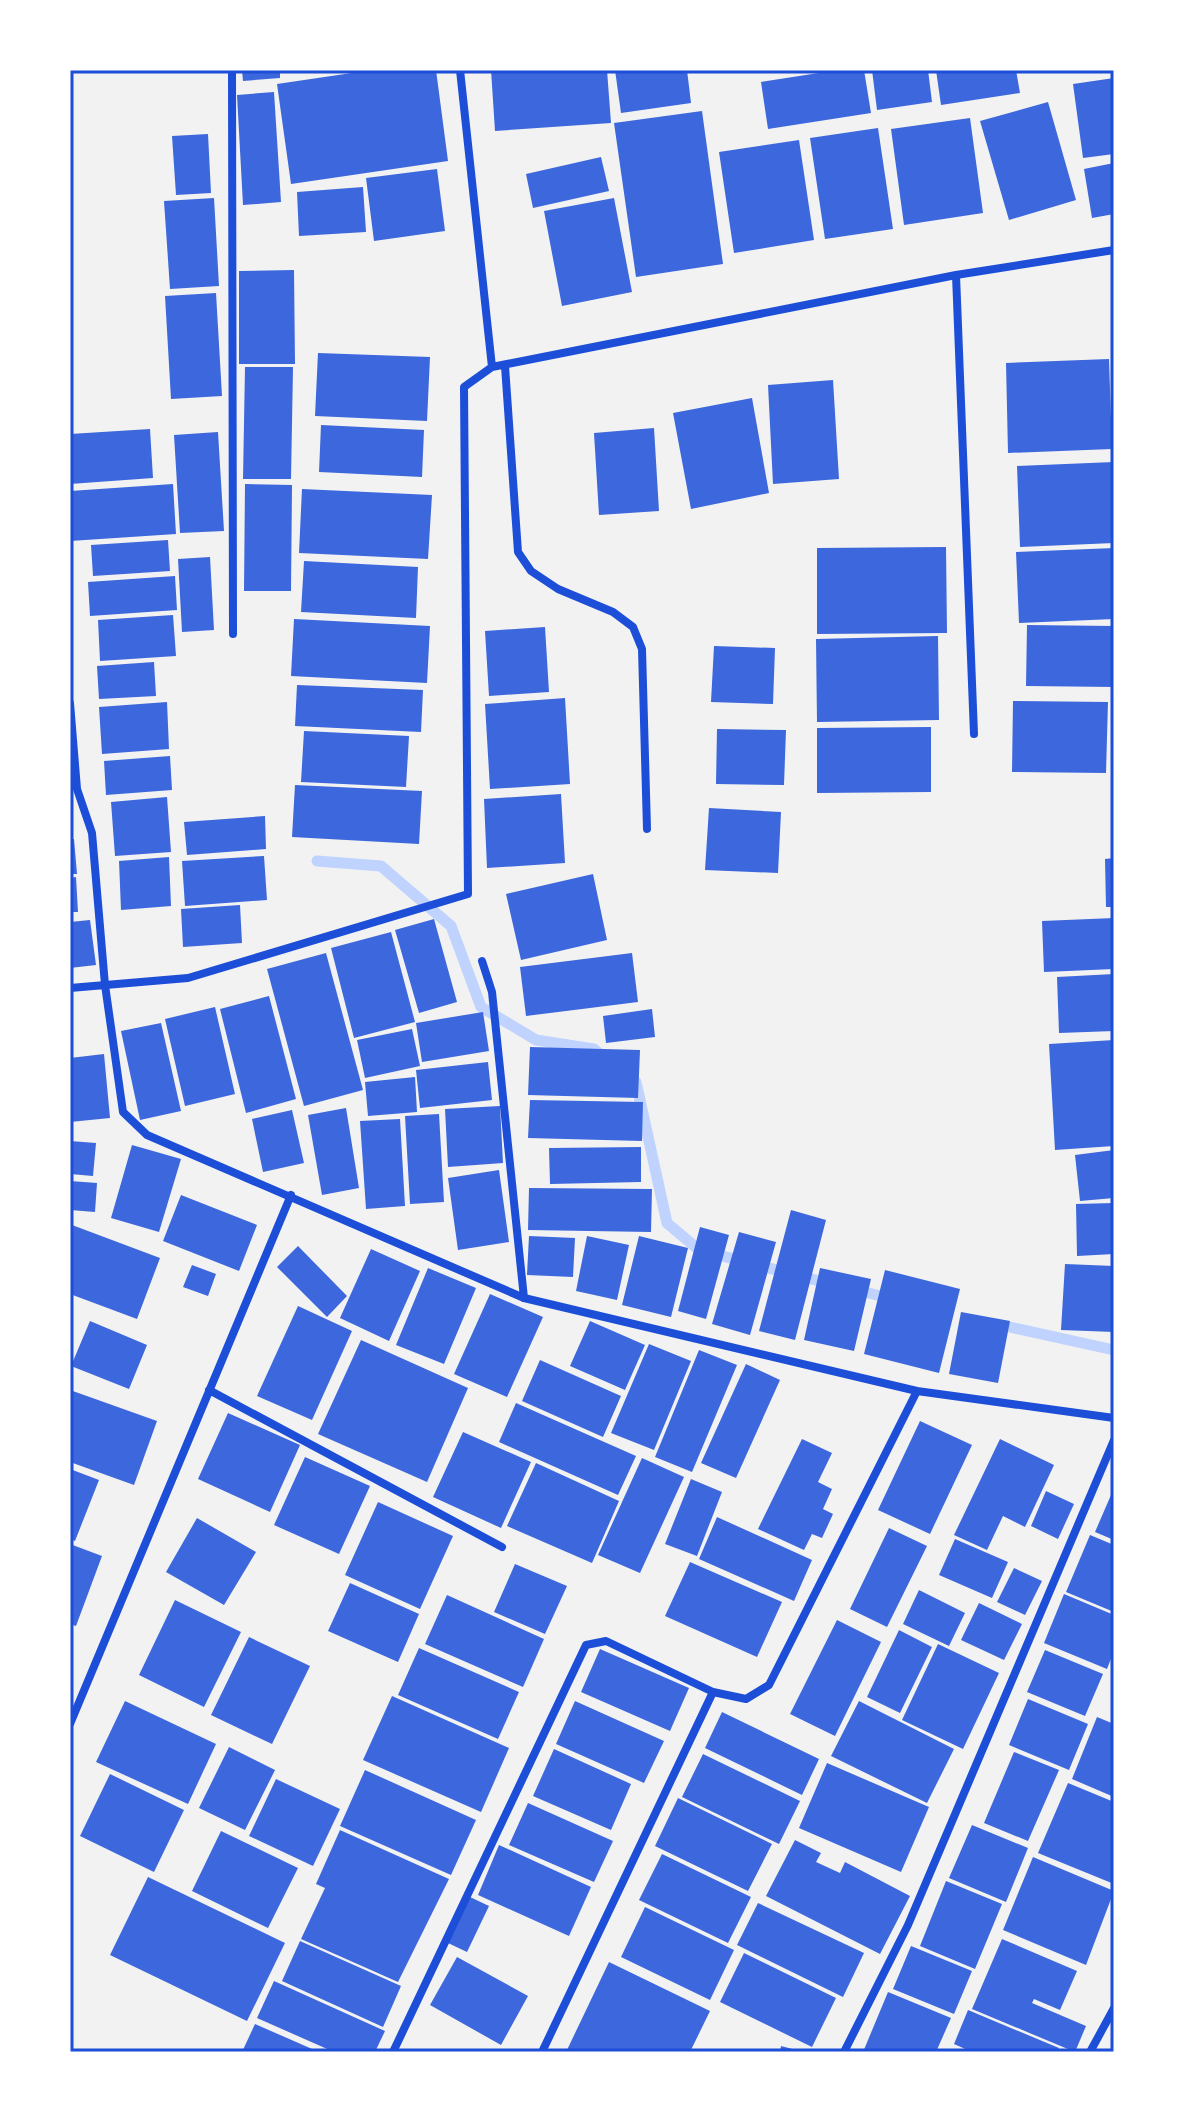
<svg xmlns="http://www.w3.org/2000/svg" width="1184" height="2122" font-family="'Titillium Web',sans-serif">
<rect width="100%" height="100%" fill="#f2f2f2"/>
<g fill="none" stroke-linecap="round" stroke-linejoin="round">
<path stroke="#bfd3fe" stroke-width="11" d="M317 861 381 866 451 926 481 1007 536 1040 594 1049 601 1055
M636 1082 667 1223 699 1250 831 1284
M856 1290 893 1299
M996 1324 1114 1350"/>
</g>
<path fill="#3d67dc" d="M242 70H280V78L243 81Z
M372 70H436L448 161 291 184 277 84Z
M491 70H607L611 123 495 131Z
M615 70H687L691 103 621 113Z
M838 70H864L871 113 768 129 761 82Z
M872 70H928L932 102 877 110Z
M936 70H1016L1020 93 941 105Z
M1114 78V154L1083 158 1073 84Z
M274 92 281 202 243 205 237 95Z
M1048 102 1076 200 1009 220 980 121Z
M702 111 723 264 636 277 614 123Z
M970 118 983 213 904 225 891 129Z
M878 128 893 229 825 239 810 138Z
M208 134 211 193 176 195 172 136Z
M799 140 814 240 734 253 719 152Z
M601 157 609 191 533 208 526 174Z
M1114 163V214L1092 218 1084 169Z
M437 169 445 231 374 241 366 178Z
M363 187 366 232 299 236 297 192Z
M214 198 219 286 170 289 164 201Z
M614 198 632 292 562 306 544 211Z
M294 270 295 364H239V271Z
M216 293 222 396 171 399 165 296Z
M318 353 430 357 427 421 315 416Z
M1109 359 1112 449 1008 453 1006 363Z
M245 367H293L291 479H243Z
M833 380 839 479 773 484 768 385Z
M752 398 769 493 691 509 673 413Z
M321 425 424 430 422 477 319 472Z
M654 428 659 511 599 515 594 433Z
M150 429 153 478 70 484V434Z
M218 432 224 531 180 533 174 435Z
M1114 462V543L1020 547 1017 466Z
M173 484 176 534 70 541V491Z
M245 484 292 485 291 591H244Z
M302 489 432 495 428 559 299 553Z
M168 540 170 571 93 576 91 545Z
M946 547 947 633 817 634V548Z
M1114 548V619L1019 623 1016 552Z
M210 557 214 630 182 632 178 559Z
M304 561 418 567 416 618 301 612Z
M175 576 177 610 90 616 88 582Z
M173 615 176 656 100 661 98 620Z
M294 619 430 626 427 683 291 676Z
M1027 625 1114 626V687L1026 686Z
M545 627 549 692 489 696 485 631Z
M938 636 939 720 817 722 816 639Z
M714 646 775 648 773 704 711 702Z
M154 662 156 696 99 699 97 666Z
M297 685 423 690 421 732 295 726Z
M565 698 570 784 490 789 485 704Z
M1013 701 1108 702 1106 773 1012 772Z
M167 702 169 749 102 754 99 707Z
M931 727V792L817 793V728Z
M717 729 786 730 784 785 716 784Z
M304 731 409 736 406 787 301 782Z
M170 756 172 790 106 795 104 761Z
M295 785 422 791 419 844 292 837Z
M561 794 565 863 487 868 484 799Z
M167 797 171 852 115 856 111 802Z
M709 808 781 812 778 873 705 870Z
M265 816 266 849 187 855 184 822Z
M70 839H74L77 874H70Z
M264 856 267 900 185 906 182 861Z
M169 857 171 906 121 910 119 861Z
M1114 858V907H1106L1105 859Z
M593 874 607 940 521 960 506 894Z
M76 877 78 912H70V878Z
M240 905 242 943 183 947 181 909Z
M1114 918V969L1044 972 1042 921Z
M434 919 457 1002 419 1013 395 930Z
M90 920 96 965 70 968V922Z
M391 932 415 1022 354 1038 331 948Z
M326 953 363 1090 304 1106 267 969Z
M632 953 638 1002 526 1016 520 967Z
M1114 974V1031L1059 1033 1057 977Z
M269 996 296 1099 246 1113 220 1009Z
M215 1007 235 1094 185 1106 165 1019Z
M652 1009 655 1037 606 1043 603 1016Z
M483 1012 489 1051 422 1062 416 1023Z
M161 1023 181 1111 140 1120 121 1031Z
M412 1029 420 1066 365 1078 357 1040Z
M1114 1040V1146L1055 1150 1049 1044Z
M530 1047 640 1050 638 1098 528 1095Z
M104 1054 110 1118 70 1122V1058Z
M488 1062 492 1100 420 1108 416 1070Z
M415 1077 417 1112 368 1116 365 1082Z
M530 1100 643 1102 642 1141 528 1138Z
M500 1106 503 1163 448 1167 445 1109Z
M346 1108 359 1188 322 1195 308 1115Z
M292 1110 304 1163 263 1172 252 1119Z
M439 1114 444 1202 410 1204 405 1116Z
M400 1119 405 1206 366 1209 360 1121Z
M70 1141 96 1143 93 1176 70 1174Z
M132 1145 181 1159 159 1232 111 1218Z
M641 1147V1182L550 1184 549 1148Z
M1114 1150V1198L1080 1201 1075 1155Z
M499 1170 509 1242 458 1250 448 1178Z
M70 1181 97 1183 95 1212 70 1210Z
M529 1188 652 1189 651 1232 528 1230Z
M181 1195 257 1225 239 1271 163 1241Z
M1114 1203V1254L1077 1256 1076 1204Z
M791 1210 826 1220 795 1340 759 1331Z
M72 1225 160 1258 137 1319 70 1294Z
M700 1227 729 1235 706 1319 678 1311Z
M739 1232 776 1242 750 1335 712 1324Z
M529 1236 575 1238 573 1277 527 1275Z
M587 1236 629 1245 617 1300 576 1291Z
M639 1236 688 1248 671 1317 622 1305Z
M298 1246 347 1296 327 1317 277 1267Z
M371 1249 420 1271 389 1341 340 1318Z
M1065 1264 1114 1266V1332L1061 1330Z
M192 1265 216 1274 208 1296 183 1287Z
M428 1268 476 1288 444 1364 396 1345Z
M820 1268 871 1279 854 1351 804 1340Z
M885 1270 960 1289 939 1373 864 1354Z
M490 1294 543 1317 507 1397 454 1374Z
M298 1306 352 1331 312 1420 257 1396Z
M961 1312 1010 1321 998 1383 949 1374Z
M90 1321 147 1345 129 1389 71 1366Z
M590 1321 645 1345 625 1390 570 1366Z
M361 1340 468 1388 427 1482 318 1434Z
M649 1344 691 1361 654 1450 611 1433Z
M699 1350 737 1365 692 1472 655 1457Z
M540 1360 621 1396 603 1437 522 1401Z
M746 1364 780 1380 736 1478 701 1463Z
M70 1390 157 1421 134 1485 70 1462Z
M516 1403 636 1456 618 1495 499 1442Z
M228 1413 300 1445 270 1512 198 1479Z
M920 1421 972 1445 930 1534 878 1510Z
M463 1432 531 1462 501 1528 433 1497Z
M802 1439 832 1453 818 1482 832 1489 823 1509 833 1514 822 1538 812 1534 804 1550 758 1529Z
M1000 1439 1054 1465 1025 1527 1003 1516 987 1550 954 1535Z
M305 1457 370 1486 339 1554 274 1525Z
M642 1458 684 1477 640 1573 598 1555Z
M536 1463 619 1501 592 1563 507 1526Z
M70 1469 99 1480 75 1541 70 1539Z
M691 1479 722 1492 697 1556 665 1544Z
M1114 1488V1540L1095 1532Z
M1046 1491 1074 1504 1058 1539 1031 1526Z
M378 1502 453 1536 420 1609 345 1575Z
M717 1517 812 1560 794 1601 699 1559Z
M197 1518 256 1552 224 1605 166 1572Z
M889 1528 927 1546 887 1627 850 1609Z
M1090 1535 1114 1545V1612L1066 1592Z
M955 1539 1008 1562 992 1598 939 1575Z
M70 1544 102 1556 76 1626 70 1624Z
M690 1562 782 1602 757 1657 665 1616Z
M515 1564 567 1586 545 1634 494 1612Z
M1014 1568 1042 1581 1025 1615 997 1602Z
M350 1583 419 1614 398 1662 328 1631Z
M919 1590 965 1613 949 1646 903 1624Z
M1064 1594 1114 1615V1651L1107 1669 1044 1643Z
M447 1595 544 1639 523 1687 425 1644Z
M175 1600 241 1632 204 1707 139 1675Z
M979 1603 1022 1624 1004 1660 961 1640Z
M837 1620 881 1642 835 1736 790 1714Z
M899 1630 932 1647 900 1713 867 1697Z
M249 1637 310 1666 272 1744 211 1715Z
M938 1644 999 1673 963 1749 902 1720Z
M419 1648 519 1692 498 1739 398 1695Z
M600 1649 689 1688 670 1731 581 1692Z
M1045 1650 1103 1674 1085 1716 1027 1692Z
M392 1696 509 1748 481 1812 363 1760Z
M1028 1699 1088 1724 1069 1770 1009 1745Z
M125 1701 216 1744 188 1804 96 1762Z
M575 1701 664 1741 644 1783 556 1744Z
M859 1701 954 1749 927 1803 831 1756Z
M722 1712 819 1759 802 1795 705 1748Z
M1097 1717 1114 1724V1797L1072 1779Z
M229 1747 275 1770 245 1830 199 1808Z
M554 1749 631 1784 611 1830 533 1796Z
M1014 1752 1059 1770 1028 1841 984 1823Z
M703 1754 800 1801 779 1844 682 1797Z
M827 1763 929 1807 901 1872 799 1828Z
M365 1770 476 1820 451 1875 340 1826Z
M110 1774 184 1810 154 1872 80 1836Z
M276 1779 340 1809 313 1866 249 1836Z
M1068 1783 1114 1802V1884L1038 1853Z
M678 1798 772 1844 748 1891 655 1846Z
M528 1803 613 1841 594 1882 509 1845Z
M972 1825 1028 1848 1006 1902 949 1878Z
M340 1830 449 1879 398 1982 301 1939 325 1888 316 1884Z
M221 1831 298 1868 268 1928 192 1891Z
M795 1840 821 1853 816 1862 840 1873 845 1862 910 1896 880 1954 766 1896Z
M499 1845 591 1887 569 1936 478 1895Z
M662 1854 751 1897 728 1943 639 1900Z
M1033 1857 1114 1891 1086 1965 1003 1930Z
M148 1877 285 1943 247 2021 110 1955Z
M946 1881 1002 1904 975 1969 920 1946Z
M470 1897 489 1906 467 1952 448 1943Z
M758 1903 864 1953 843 1997 737 1945Z
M645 1907 734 1950 710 2000 621 1957Z
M1002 1939 1077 1971 1060 2010 1034 1999 1032 2003 1086 2026 1075 2052 972 2009Z
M300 1941 401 1986 383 2027 282 1981Z
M911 1946 972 1971 954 2014 893 1989Z
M744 1953 836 1998 812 2047 720 2002Z
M457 1957 528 1996 501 2045 430 2005Z
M609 1962 710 2011 690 2052 567 2050Z
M274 1981 385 2031 375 2052H334L257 2018Z
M888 1992 951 2018 936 2052H863Z
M968 2010 1059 2048 1057 2052H972L954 2044Z
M255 2024 319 2052H242Z
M781 2046 800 2051V2052H780Z"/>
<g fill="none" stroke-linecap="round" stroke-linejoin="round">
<path stroke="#1d4ed8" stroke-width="8" d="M232 70 233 634
M460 70 492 367 956 275 1114 250
M956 275 974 734
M505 366 518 552 531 571 558 589 613 612 633 627 642 649 647 829
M70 703 77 789 92 833 105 985 123 1112 147 1135 524 1298 917 1391 1114 1418
M482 961 492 992 524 1298
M70 988 188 978 468 894 464 387 492 367
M209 1390 502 1547
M70 1724 291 1195
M393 2052 586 1645 606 1641 713 1692
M542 2052 713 1692 746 1699 769 1685 917 1391
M844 2052 908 1925 1114 1440
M1090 2052 1114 2008"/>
</g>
<rect width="1184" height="2122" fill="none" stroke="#ffffff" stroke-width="144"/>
<rect x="72" y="72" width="1040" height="1978" fill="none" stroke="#1d4ed8" stroke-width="3"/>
</svg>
